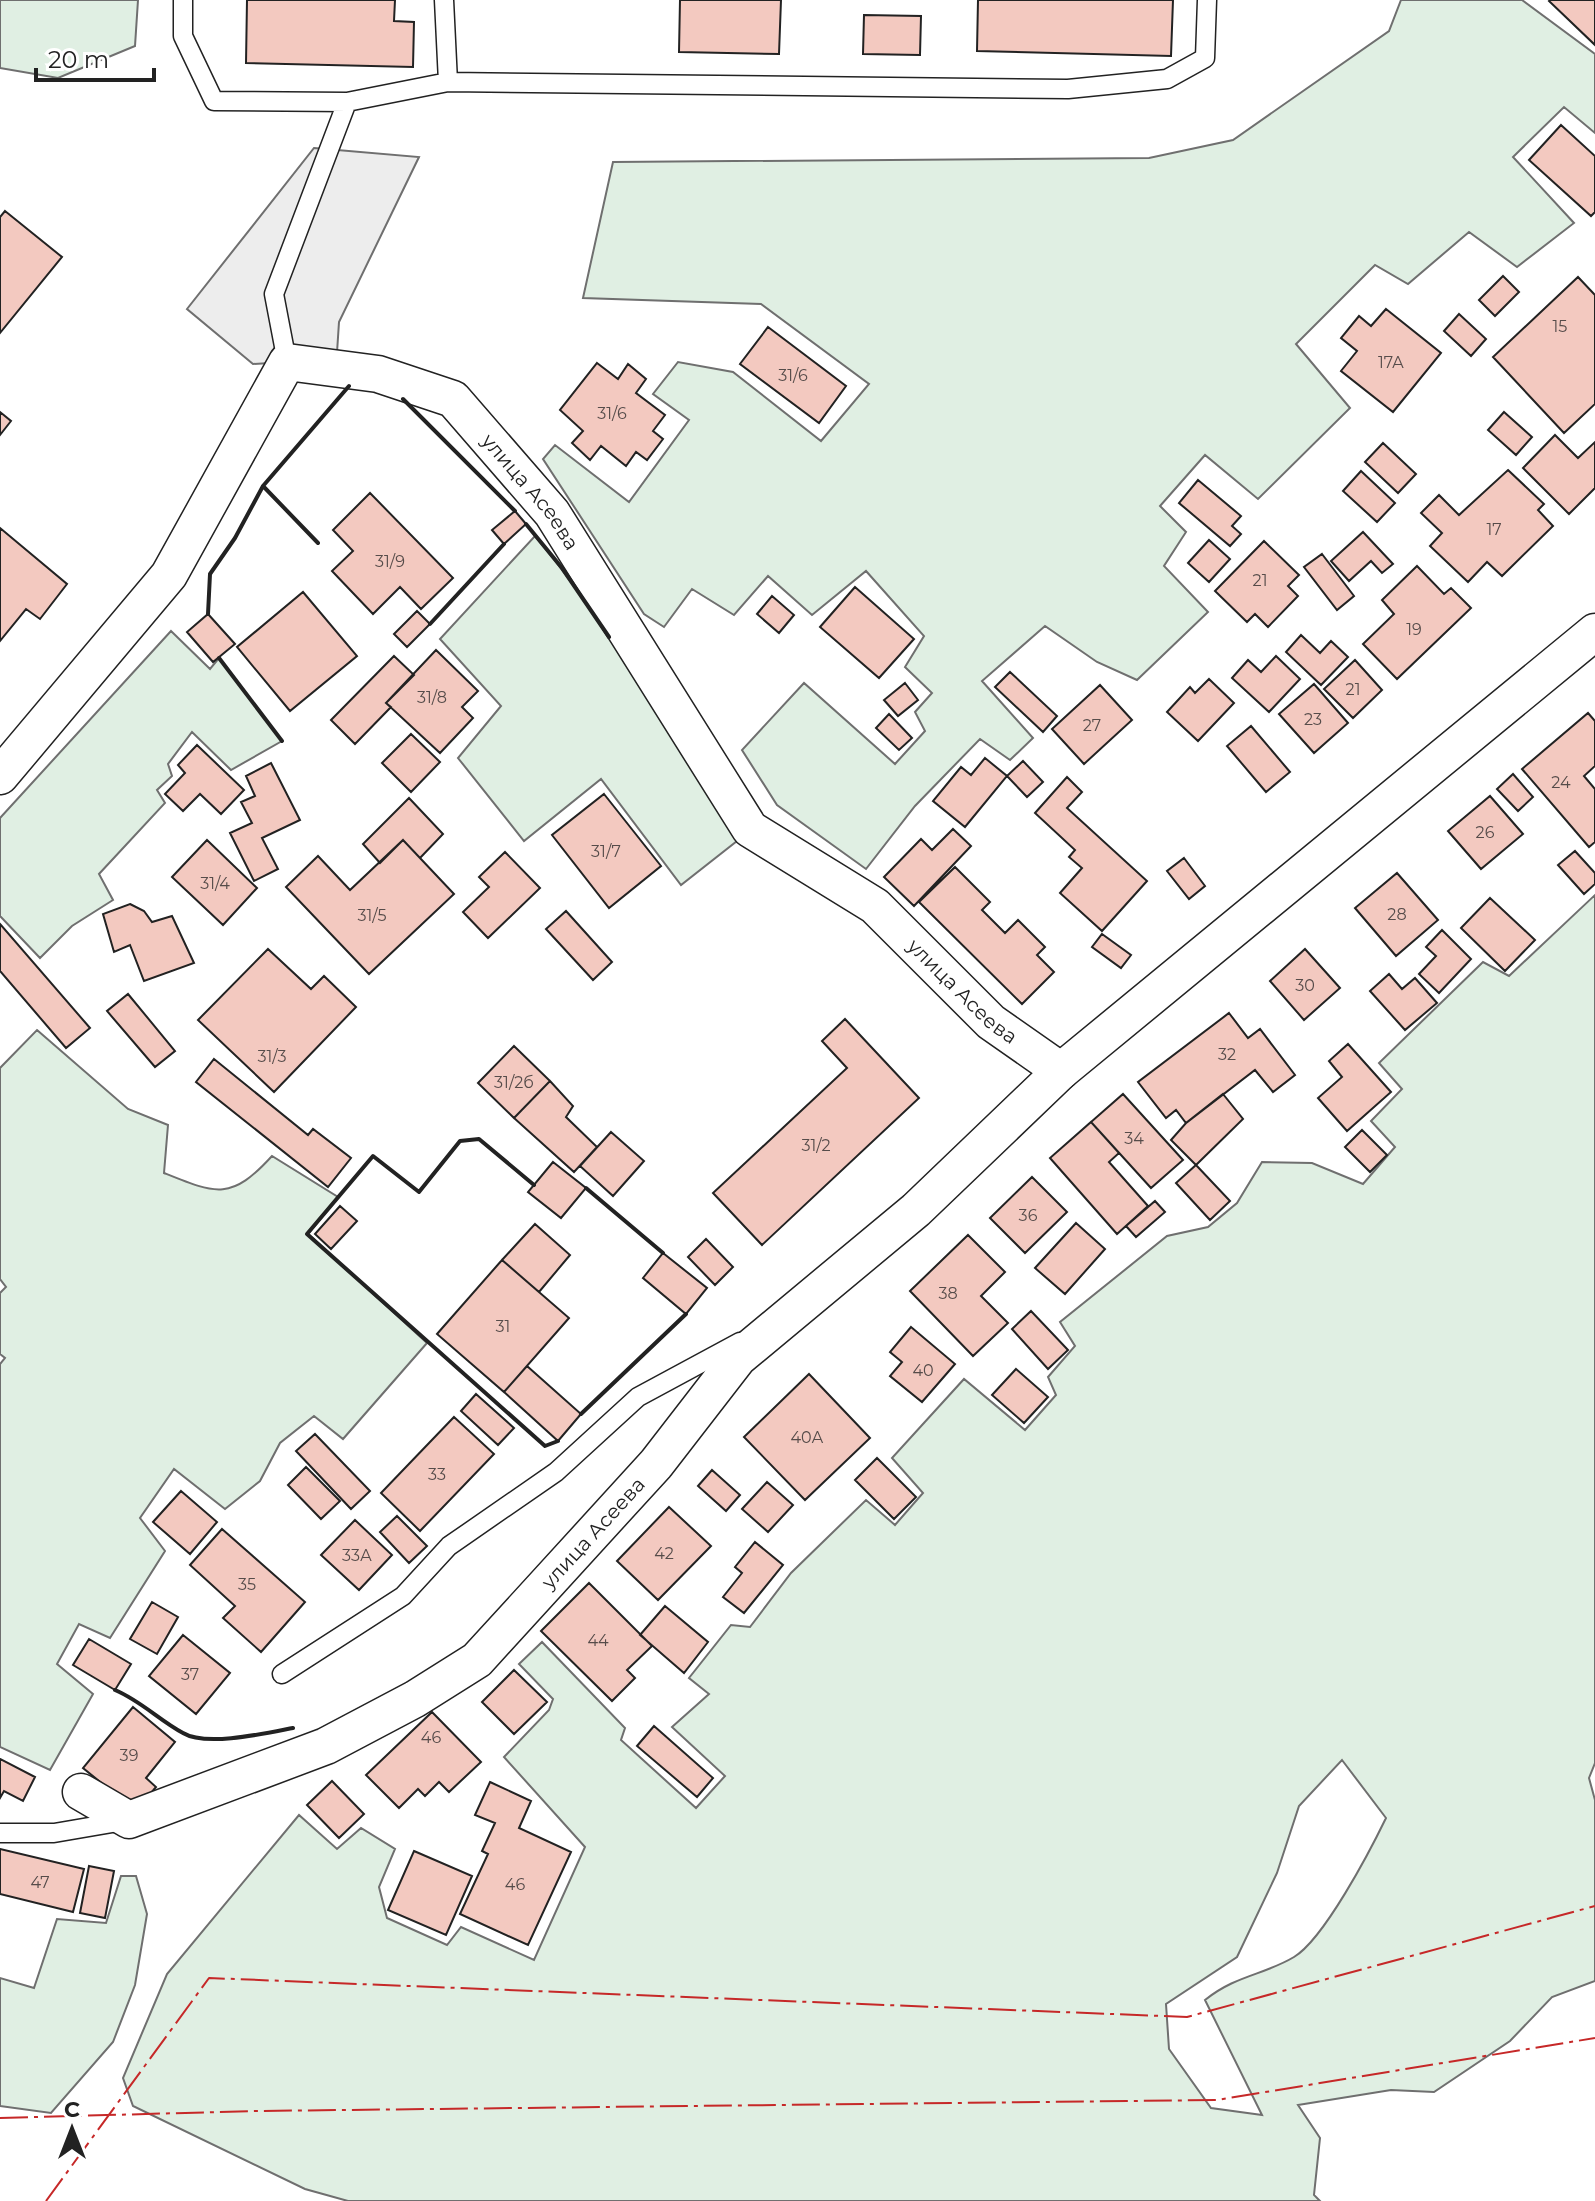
<svg xmlns="http://www.w3.org/2000/svg" width="1595" height="2201" font-family="Montserrat,sans-serif">
<rect width="100%" height="100%" fill="#fff"/>
<path fill="#e0efe3" stroke="#6f6f6f" stroke-width="2" fill-rule="evenodd" d="M0 0H138L135 46 58 78 0 68Z
M1401 0H1522L1595 54V133L1564 107 1513 157 1574 223 1517 267 1469 232 1408 284 1375 265 1296 344 1350 408 1258 499 1205 455 1160 506 1186 532 1164 566 1208 612 1137 680 1097 662 1045 626 982 681 1033 738 1010 760 980 739 915 806 866 869 777 805 742 750 804 683 895 764 925 731 915 712 932 693 905 667 924 636 866 571 812 615 768 576 734 615 692 589 664 627 644 614 543 459 555 445 629 502 689 420 653 394 678 362 733 372 821 441 869 384 761 304 583 298 613 162 1149 158 1233 140 1389 31Z
M535 536C613 629 673 738 737 841L681 885 601 779 524 841 458 758 501 706 440 639Z
M171 631 210 669 219 658 282 741 231 770 192 732 168 764 172 776 157 790 165 803 99 874 113 900 72 926 40 958 0 916V818Z
M1595 895V1763L1589 1778 1595 1800V1981L1552 1997 1510 2041 1434 2092 1391 2090 1298 2105 1320 2138 1314 2195 1320 2201H348L305 2189 133 2106 123 2078 167 1974 299 1815 337 1849 361 1828 395 1849 379 1887 387 1918 447 1945 461 1927 534 1960 585 1847 504 1757 549 1710 553 1699 519 1664 542 1642 625 1728 621 1740 696 1808 725 1776 672 1727 709 1694 689 1678 731 1625 750 1627 791 1573 866 1500 895 1525 923 1493 892 1458 964 1379 1025 1430 1056 1395 1048 1377 1075 1346 1060 1322 1167 1236 1208 1227 1237 1203 1262 1162 1312 1163 1363 1184 1395 1147 1371 1121 1402 1089 1379 1063 1483 962 1509 976ZM1342 1760 1386 1818C1370 1851 1324 1939 1294 1957 1264 1975 1236 1975 1205 2000L1262 2115 1211 2108 1169 2049 1166 2004 1237 1957 1277 1873 1299 1806Z
M37 1030 128 1109 168 1125 164 1173C216 1194 231 1201 272 1156L338 1197 308 1234 427 1343 343 1439 314 1416 280 1443 260 1481 225 1509 174 1469 140 1518 165 1551 110 1638 79 1624 57 1664 93 1694 50 1770 0 1747V1364L5 1358 0 1354V1293L6 1287 0 1279V1068Z
M121 1876H136L147 1914 135 1985 113 2042 51 2113 0 2106V1978L34 1988 57 1919 106 1923Z"/>
<path fill="#ededed" stroke="#6f6f6f" stroke-width="2" d="M314 148 419 157 339 322 336 368 287 362 253 364 187 309Z"/>
<path fill="#f3c9c0" stroke="#222" stroke-width="2" d="M247 0H395L394 21 414 22 413 67 246 63Z
M680 0H781L779 54 679 52Z
M978 0H1173L1171 56 977 51Z
M1595 0V45L1549 1 1550 0Z
M864 15 921 16 920 55 863 54Z
M1561 125 1595 156V212L1591 216 1529 160Z
M5 211 62 257 0 333V217Z
M1503 276 1519 292 1495 316 1479 300Z
M1578 277 1595 295V404L1564 433 1493 357Z
M1386 309 1441 353 1393 412 1341 371 1357 351 1341 338 1359 316 1371 326Z
M1459 314 1486 339 1471 356 1444 331Z
M768 327 846 386 819 423 740 364Z
M597 363 618 379 628 364 646 379 636 393 665 415 653 431 663 439 647 460 636 452 626 466 601 446 590 460 572 443 583 431 560 410Z
M0 412 11 421 0 435Z
M1504 412 1532 437 1516 455 1488 430Z
M1555 435 1578 458 1595 442V488L1569 514 1523 468Z
M1383 443 1416 474 1398 493 1365 462Z
M1508 470 1544 504 1538 510 1553 526 1502 576 1487 562 1468 582 1430 546 1442 533 1421 513 1439 495 1459 515Z
M1361 471 1395 503 1377 522 1343 491Z
M1198 480 1241 516 1232 526 1241 534 1230 546 1179 503Z
M370 493 453 578 421 609 400 587 373 614 332 571 353 551 333 530Z
M515 511 526 524 504 544 492 530Z
M0 528 67 584 40 619 26 609 0 641Z
M1363 532 1393 564 1382 573 1371 561 1349 581 1331 561Z
M1209 540 1230 559 1209 582 1188 563Z
M1264 541 1299 575 1288 586 1298 596 1268 627 1255 614 1247 622 1215 591Z
M1322 554 1354 596 1337 610 1304 567Z
M1417 566 1444 594 1451 588 1471 608 1397 679 1363 644 1394 614 1382 600Z
M855 587 914 639 879 678 820 627Z
M303 592 357 656 290 711 237 647Z
M772 596 794 615 779 633 757 614Z
M417 611 430 624 407 647 394 634Z
M208 614 235 644 213 662 187 632Z
M1301 635 1320 653 1331 641 1348 657 1321 685 1286 652Z
M436 650 478 691 462 707 473 718 440 753 386 703Z
M394 656 414 675 386 703 391 707 355 744 331 720Z
M1276 656 1300 679 1269 712 1232 678 1248 660 1261 672Z
M1355 660 1382 690 1353 718 1324 689Z
M1010 672 1057 716 1043 732 995 687Z
M1209 679 1234 703 1198 741 1167 712 1190 687 1195 693Z
M905 683 918 700 898 716 884 700Z
M1314 684 1348 723 1314 753 1279 714Z
M1100 685 1132 720 1084 764 1052 729Z
M1588 713 1595 721V766L1584 776 1595 789V842L1589 847 1522 769Z
M889 714 912 738 899 750 876 728Z
M1251 726 1290 772 1266 792 1227 746Z
M411 734 440 762 411 792 382 763Z
M197 745 244 790 221 814 200 794 183 811 165 794 185 773 178 765Z
M985 758 1007 776 965 827 933 801 961 767 971 775Z
M1023 761 1043 782 1027 797 1007 776Z
M271 763 300 820 262 838 278 869 254 881 230 833 252 823 241 802 255 796 246 776Z
M1513 774 1533 797 1518 811 1497 789Z
M1067 777 1082 792 1067 808 1147 881 1102 931 1060 893 1082 868 1069 857 1075 850 1035 813Z
M604 794 661 866 609 908 552 835Z
M1490 796 1523 834 1481 869 1448 831Z
M409 798 443 834 420 858 403 840 380 863 363 844Z
M953 829 971 846 914 906 884 877 921 839 932 850Z
M207 840 257 888 223 925 172 877Z
M403 840 454 894 369 974 286 887 318 856 350 890Z
M1575 851 1595 873V884L1584 894 1558 865Z
M505 852 540 888 488 938 463 912 489 887 479 877Z
M1184 858 1205 886 1189 899 1167 871Z
M955 867 990 902 982 910 1005 933 1018 920 1045 947 1037 955 1054 972 1022 1004 919 902Z
M1397 873 1438 920 1396 956 1355 908Z
M1490 898 1535 940 1505 971 1461 928Z
M130 904 144 911 152 922 172 916 194 963 144 981 130 945 114 952 103 914Z
M566 911 612 962 593 980 546 929Z
M0 924 90 1028 66 1048 0 971Z
M1442 930 1471 959 1439 993 1419 974 1436 956 1426 947Z
M1102 934 1131 955 1121 968 1092 947Z
M268 949 311 989 324 976 356 1007 274 1092 198 1020Z
M1305 949 1340 988 1304 1020 1270 981Z
M1389 974 1402 989 1415 978 1437 1003 1405 1030 1370 991Z
M128 994 175 1051 155 1067 107 1011Z
M1229 1013 1248 1038 1260 1029 1295 1075 1273 1092 1255 1070 1186 1123 1176 1110 1166 1118 1138 1082Z
M845 1019 919 1098 762 1245 713 1193 847 1068 822 1041Z
M1348 1044 1391 1092 1347 1131 1318 1098 1342 1077 1329 1061Z
M514 1046 550 1081 514 1118 478 1083Z
M214 1059 308 1135 313 1129 351 1158 328 1187 196 1082Z
M550 1081 573 1106 566 1117 597 1147 574 1172 514 1118Z
M1123 1094 1183 1160 1151 1188 1091 1122Z
M1223 1094 1243 1119 1196 1165 1171 1140 1186 1123Z
M1091 1122 1119 1153 1109 1162 1148 1206 1117 1234 1050 1158Z
M1362 1130 1387 1155 1370 1172 1345 1147Z
M611 1132 644 1161 613 1196 580 1166Z
M553 1162 586 1188 561 1218 528 1192Z
M1196 1165 1230 1201 1210 1220 1176 1183Z
M1032 1177 1067 1212 1025 1253 990 1218Z
M1155 1201 1165 1212 1136 1237 1126 1226Z
M340 1206 357 1221 331 1249 315 1234Z
M1076 1223 1105 1249 1065 1294 1035 1268Z
M535 1224 570 1255 539 1292 502 1260Z
M968 1235 1005 1272 981 1296 1008 1323 973 1356 910 1291Z
M706 1239 733 1267 715 1285 688 1257Z
M663 1253 707 1288 686 1314 643 1278Z
M502 1260 569 1318 504 1392 437 1334Z
M1031 1311 1068 1350 1048 1369 1012 1329Z
M911 1327 955 1364 922 1402 890 1376 902 1362 890 1352Z
M527 1366 581 1414 558 1441 504 1392Z
M1016 1369 1048 1397 1024 1423 992 1395Z
M809 1374 870 1438 805 1500 744 1437Z
M476 1394 514 1428 498 1445 461 1411Z
M454 1417 494 1454 420 1531 381 1493Z
M315 1434 370 1491 351 1509 296 1451Z
M877 1458 916 1497 894 1519 855 1480Z
M306 1467 340 1501 321 1519 288 1485Z
M712 1470 740 1495 726 1511 698 1486Z
M767 1482 793 1505 768 1532 742 1509Z
M181 1491 217 1522 190 1554 153 1522Z
M669 1507 711 1546 658 1600 617 1561Z
M397 1516 427 1546 409 1563 380 1532Z
M355 1520 392 1555 359 1590 321 1555Z
M222 1529 305 1602 261 1652 223 1618 235 1606 190 1565Z
M755 1542 783 1565 744 1613 723 1597 742 1573 735 1567Z
M589 1583 652 1646 627 1670 635 1678 612 1701 541 1631Z
M152 1602 178 1617 157 1654 130 1639Z
M665 1606 708 1642 684 1673 640 1635Z
M183 1635 230 1673 196 1714 149 1676Z
M89 1639 131 1664 115 1690 73 1665Z
M514 1670 547 1702 514 1734 482 1702Z
M133 1707 175 1742 146 1778 156 1787 136 1811 83 1768Z
M432 1712 481 1762 449 1792 439 1782 425 1796 418 1789 399 1808 366 1775Z
M654 1726 713 1778 697 1797 637 1746Z
M0 1759 35 1777 23 1801 4 1791 0 1798Z
M332 1781 364 1814 339 1838 307 1805Z
M490 1782 531 1801 519 1828 571 1852 528 1945 460 1914 488 1854 482 1851 495 1823 475 1815Z
M0 1849 84 1869 73 1912 0 1894Z
M414 1851 472 1876 446 1935 388 1910Z
M89 1866 114 1871 105 1918 80 1913Z"/>
<g fill="none" stroke-linecap="round" stroke-linejoin="round">
<defs>
<path id="lane" d="M183 0V36L214 101 347 102 448 82 1068 89 1167 79 1205 58 1207 0
M444 0 448 82
M287 362 274 294 347 102
M282 1674 403 1596 449 1546 556 1472 638 1397 740 1342
M0 1833H54L124 1821"/>
<g id="street">
<path id="s1" d="M0 776 169 575 287 362 378 374 453 399 552 513 750 829 875 906 991 1022 1061 1071"/>
<path id="s2" d="M81 1792 129 1820 326 1746 415 1699 477 1660 656 1464 738 1358 916 1210 1061 1071 1595 632"/>
</g>
</defs>
<use href="#lane" stroke="#222" stroke-width="21"/>
<use href="#street" stroke="#222" stroke-width="39"/>
<use href="#lane" stroke="#fff" stroke-width="18"/>
<use href="#street" stroke="#fff" stroke-width="36"/>
<path stroke="#222" stroke-width="4" d="M403 399 515 511
M263 486 318 543
M526 524 562 568 609 637
M208 614 210 574 235 538 263 486 349 386
M430 624 504 544
M219 658 282 741
M534 1185 479 1139 460 1141 419 1192 373 1156 307 1234 545 1446 558 1441
M586 1188 663 1253
M581 1414 686 1314
M115 1690C141 1701 159 1720 183 1733 206 1747 267 1733 293 1728"/>
<path stroke="#c62828" stroke-width="2" stroke-dasharray="28 6 4 6" stroke-linecap="butt" d="M0 2118 255 2111 1217 2100 1595 2038
M46 2201 209 1978 1187 2017 1595 1906"/>
</g>
<g text-anchor="middle" dominant-baseline="central" stroke-width="6" stroke-linejoin="round" paint-order="stroke">
<g font-size="16" fill="#564c4a">
<text x="1560" y="326">15</text>
<text x="1391" y="362">17А</text>
<text x="793" y="375">31/6</text>
<text x="612" y="413">31/6</text>
<text x="1494" y="529">17</text>
<text x="390" y="561">31/9</text>
<text x="1260" y="580">21</text>
<text x="1414" y="629">19</text>
<text x="1353" y="689">21</text>
<text x="432" y="697">31/8</text>
<text x="1313" y="719">23</text>
<text x="1092" y="725">27</text>
<text x="1561" y="782">24</text>
<text x="1485" y="832">26</text>
<text x="606" y="851">31/7</text>
<text x="215" y="883">31/4</text>
<text x="1397" y="914">28</text>
<text x="372" y="915">31/5</text>
<text x="1305" y="985">30</text>
<text x="1227" y="1054">32</text>
<text x="272" y="1056">31/3</text>
<text x="514" y="1082">31/2б</text>
<text x="1134" y="1138">34</text>
<text x="816" y="1145">31/2</text>
<text x="1028" y="1215">36</text>
<text x="948" y="1293">38</text>
<text x="503" y="1326">31</text>
<text x="923" y="1370">40</text>
<text x="807" y="1437">40А</text>
<text x="437" y="1474">33</text>
<text x="664" y="1553">42</text>
<text x="357" y="1555">33А</text>
<text x="247" y="1584">35</text>
<text x="598" y="1640">44</text>
<text x="190" y="1674">37</text>
<text x="431" y="1737">46</text>
<text x="129" y="1755">39</text>
<text x="40" y="1882">47</text>
<text x="515" y="1884">46</text>
</g>
<g font-size="20" fill="#222" stroke="#fff">
<text stroke="none"><textPath href="#s1" startOffset="798">улица Асеева</textPath></text>
<text stroke="none"><textPath href="#s1" startOffset="1470">улица Асеева</textPath></text>
<text stroke="none"><textPath href="#s2" startOffset="612">улица Асеева</textPath></text>
</g>
</g>
<g transform="translate(72 2129)" stroke="#ffffff" stroke-width="6" paint-order="stroke">
<path d="M0-6L14 30L0 20L-14 30Z" fill="#222222"/>
<text y="-12" font-size="22" font-weight="bold" text-anchor="middle" fill="#222222">С</text>
</g>
<path d="M36 68v12h118v-12" fill="none" stroke="#222222" stroke-width="4"/>
<text x="48" y="68" font-size="24" fill="#222222" stroke="#ffffff" stroke-width="6" paint-order="stroke">20 m</text>
</svg>
